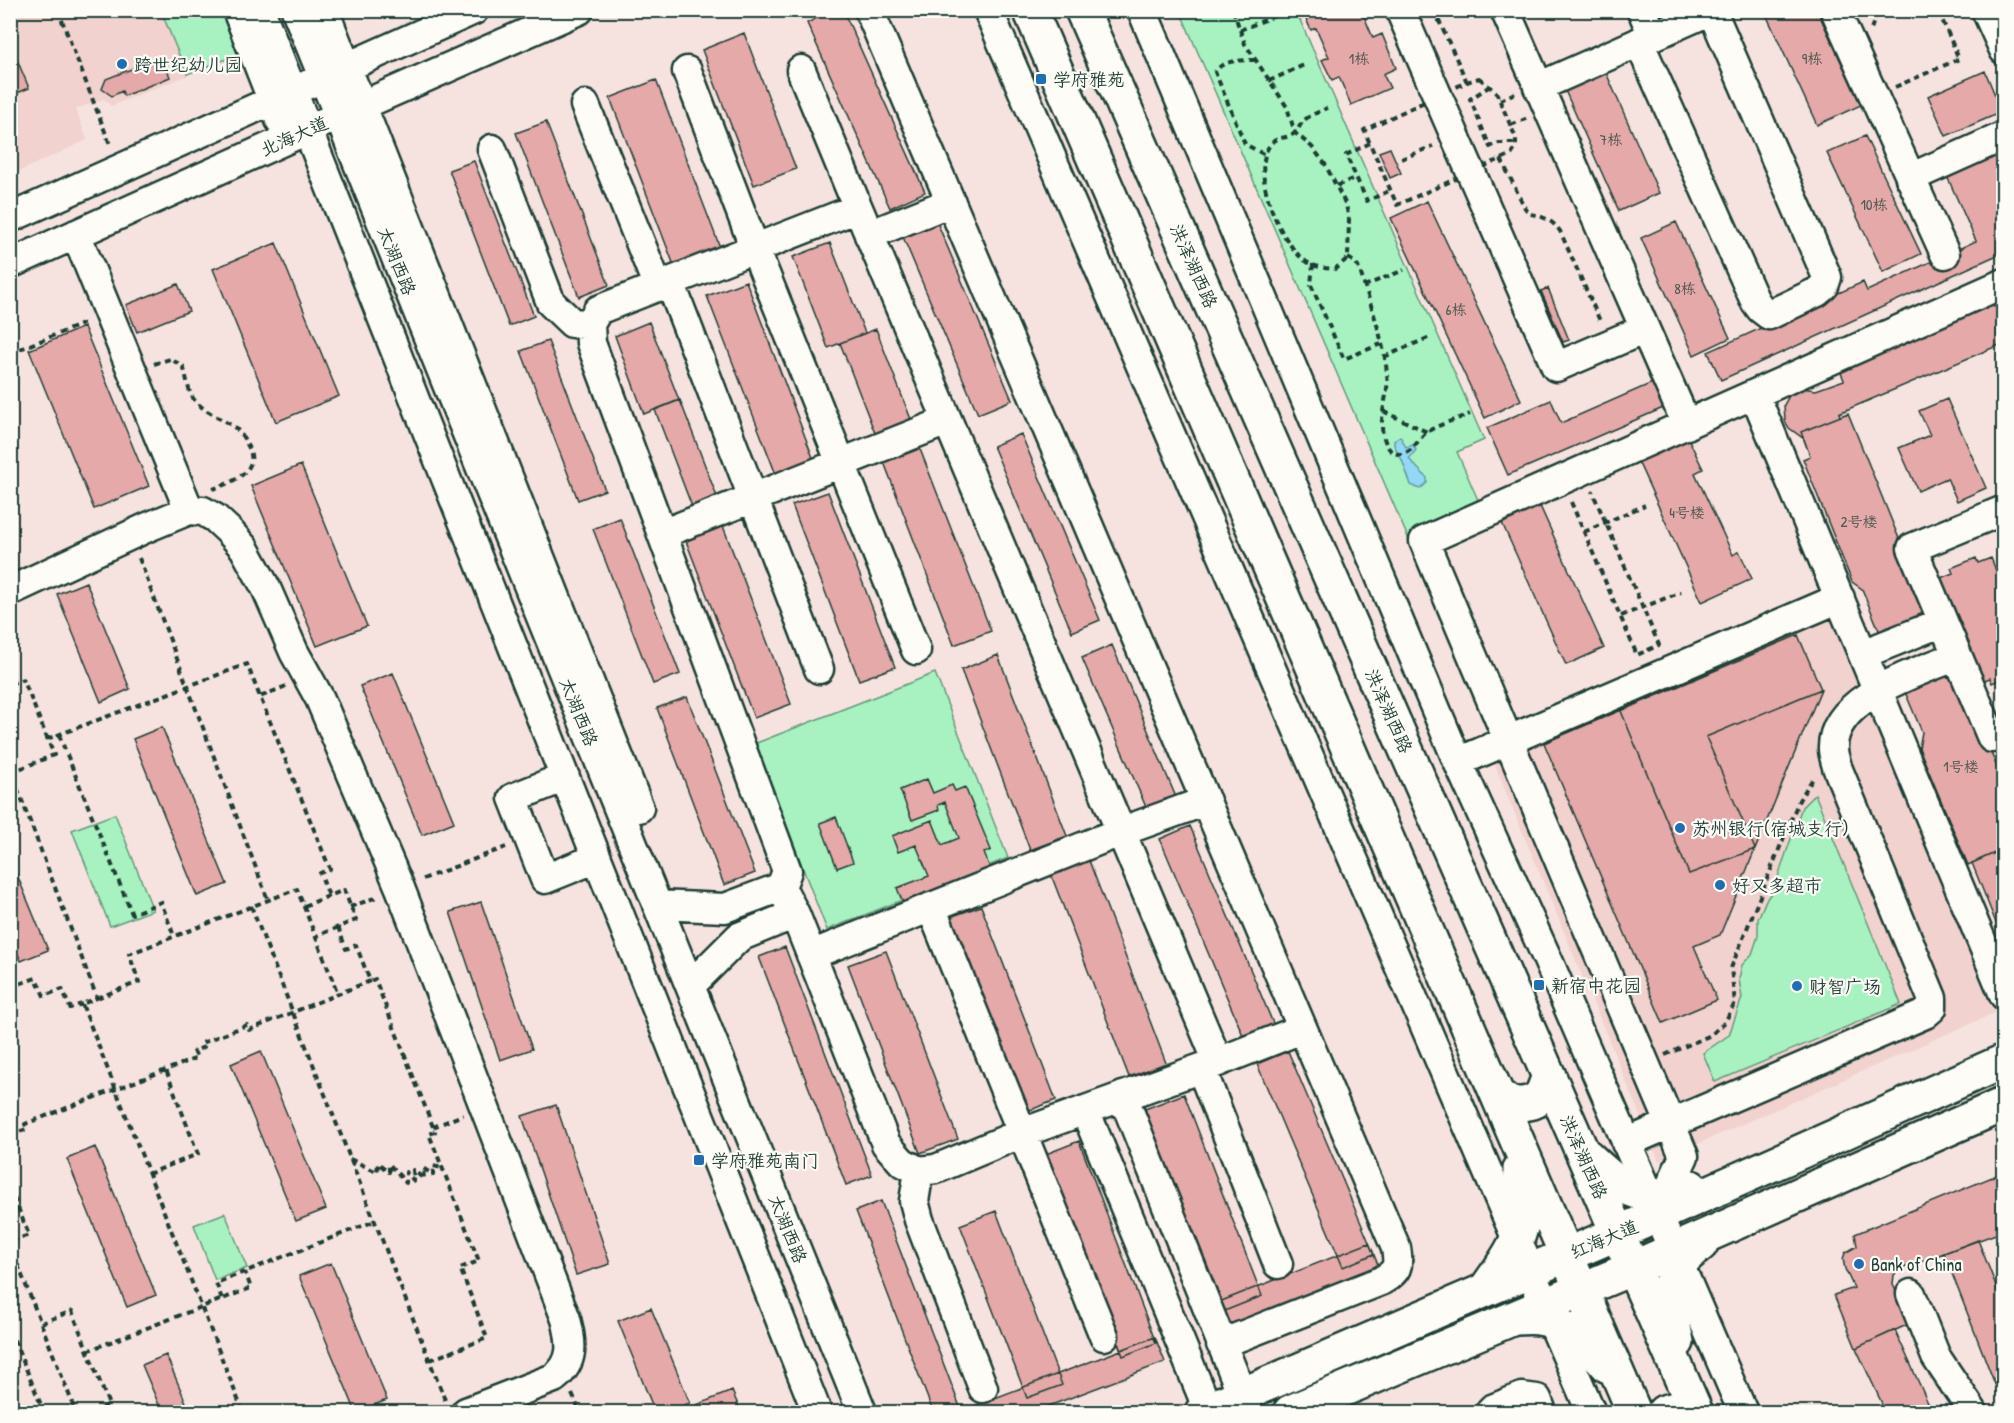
<svg xmlns="http://www.w3.org/2000/svg" width="2014" height="1423" font-family="'Patrick Hand','LXGW WenKai TC',sans-serif">
<rect width="100%" height="100%" fill="#f6e3df"/>
<filter id="ink" filterUnits="userSpaceOnUse"><feTurbulence type="fractalNoise" baseFrequency=".0167" numOctaves="2"/><feDisplacementMap in="SourceGraphic" scale="12" xChannelSelector="R" yChannelSelector="G"/><feConvolveMatrix kernelMatrix="1 2 1 2 8 2 1 2 1" color-interpolation-filters="sRGB"/></filter>
<g filter="url(#ink)">
<path fill="#f1d2ce" d="M10 11H227L243 53 111 106 104 99 76 109 87 140 11 175Z
M1836 613 1999 1011 1659 1161 1493 761Z"/>
<path fill="#a8f2c1" stroke="#64987a" stroke-width="1.5" d="M161 11H227L243 53 187 74Z
M1180 11H1296L1484 440 1457 452 1482 509 1409 540Z
M935 673 1008 858 827 930 754 744Z
M1815 794 1901 1004 1715 1082 1703 1053 1729 1035 1742 998 1739 979 1742 965 1752 954 1758 936V919L1766 900 1773 891 1802 807Z
M115 814 153 910 110 926 72 830Z
M225 1213 247 1268 215 1280 194 1225Z"/>
<path fill="#93d8f5" stroke="#659aa8" stroke-width="1.5" d="M1400 436 1406 447 1413 445 1416 450 1409 459 1427 478V483L1420 489 1411 485 1402 460 1394 445V440Z"/>
<path fill="#e4a9a8" stroke="#1f3d34" stroke-width="1.5" d="M833 10H843L925 192 890 208 807 23Z
M1302 10H1364L1362 11 1373 38 1382 34 1396 68 1383 74 1390 88 1351 105 1339 77 1332 80 1322 60 1329 57 1316 28 1311 30Z
M1764 10H1817L1861 105 1817 125Z
M744 33 796 169 754 185 702 50Z
M10 43 29 88 10 96Z
M162 57 170 77 124 96 122 91 112 96 102 89 106 79Z
M1604 68 1659 193 1619 211 1563 86Z
M1985 71 2002 112 1946 136 1928 96Z
M656 80 721 250 675 268 610 98Z
M546 122 609 285 579 297 516 133Z
M1865 136 1921 254 1883 272 1827 153Z
M1390 148 1401 173 1390 178 1379 152Z
M2004 148V252L1721 380 1708 352 1863 282 1867 291 1976 241 1946 174Z
M474 161 534 316 509 326 449 170Z
M1427 201 1521 400 1485 418 1391 218Z
M937 222 1012 400 978 414 903 237Z
M1676 222 1730 338 1694 355 1641 238Z
M276 243 339 396 276 422 213 269Z
M830 243 865 333 828 348 793 257Z
M746 281 815 463 777 477 707 296Z
M178 284 189 311 137 332 126 305Z
M1548 288 1569 340 1563 342 1541 291Z
M1993 301 1994 307 2004 304V343L1839 413 1840 416 1848 413 1930 615 1881 635 1862 589 1852 582 1803 459 1810 456 1804 439 1789 428 1785 421 1784 405 1790 394 1801 388 1816 390 1844 380 1839 368Z
M649 322 679 400 644 414 615 336Z
M84 327 149 486 94 509 29 350Z
M876 329 914 427 878 441 840 343Z
M548 341 605 490 578 500 521 351Z
M1659 380 1670 405 1508 475 1487 428 1551 400 1561 423Z
M1947 399 1986 488 1957 501 1947 478 1918 491 1899 448 1930 435 1919 411Z
M680 400 719 502 694 512 655 410Z
M1848 413 1930 615 1881 635 1862 589 1852 582 1803 459 1810 456 1801 432Z
M1021 434 1100 620 1072 632 993 446Z
M1687 436 1703 469 1695 473 1733 555 1739 551 1752 579 1702 602 1637 459Z
M918 444 991 631 954 645 882 457Z
M301 465 367 626 317 646 251 486Z
M828 492 895 667 859 680 792 505Z
M1540 506 1604 648 1566 665 1502 523Z
M620 518 680 674 653 684 593 529Z
M723 526 791 704 754 718 686 541Z
M1976 558 1978 563 1991 558 2004 590V601L2001 602 2004 609V678L1992 683 1990 678 1979 682 1938 579 1953 573 1951 568Z
M86 582 130 689 101 702 57 594Z
M1798 635 1821 689 1720 935 1694 946 1717 1000 1663 1023 1544 743Z
M1798 635 1821 689 1706 737 1755 849 1689 874 1621 711Z
M1112 645 1178 802 1149 814 1082 658Z
M998 655 1067 836 1030 850 961 670Z
M1955 670 2004 783V849L1968 865 1919 748 1922 732 1905 692Z
M393 673 454 822 422 835 360 686Z
M687 697 755 873 724 885 657 708Z
M162 727 227 884 197 896 133 739Z
M927 779 933 793 952 785 955 791 965 787 991 850 984 853 990 868 903 903 897 888 929 876 916 845 898 852 892 836 932 820 942 845 959 838 945 802 938 805 939 810 912 820 900 790Z
M836 817 853 862 837 868 820 823Z
M1190 826 1275 1028 1245 1040 1160 839Z
M2004 849V943L1972 863Z
M10 858 48 950 21 961 10 936Z
M1088 858 1166 1063 1129 1077 1050 872Z
M481 902 532 1049 500 1060 450 912Z
M981 906 1056 1100 1025 1112 950 917Z
M785 947 872 1175 846 1185 759 957Z
M886 951 958 1139 920 1153 848 965Z
M261 1051 326 1209 296 1221 231 1064Z
M1288 1051 1374 1254 1343 1267 1257 1064Z
M1184 1094 1262 1296 1222 1312 1145 1109Z
M556 1105 610 1264 576 1275 522 1116Z
M1079 1141 1156 1343 1123 1356 1046 1154Z
M95 1147 156 1295 127 1307 67 1159Z
M2004 1172V1231L1901 1269 1894 1275 1893 1284 1909 1324 1856 1348 1834 1295 1854 1288 1845 1269 1843 1259 1845 1253 1857 1246 1855 1234Z
M881 1201 962 1412H933L856 1211Z
M996 1211 1062 1385 1027 1398 960 1225Z
M1978 1240 2004 1306V1390L1998 1392 1944 1253Z
M1369 1243 1379 1267 1228 1327 1219 1302Z
M331 1263 387 1400 356 1412 299 1276Z
M651 1308 690 1403 665 1412H655L618 1321Z
M1895 1330 1932 1412H1886L1856 1348Z
M1155 1337 1165 1362 1033 1412H958Z
M166 1355 190 1412H162L142 1365Z
M732 1391 741 1412H679Z"/>
<g fill="none" stroke-linecap="round" stroke-linejoin="round">
<defs>
<path id="minor" d="M237 10 280 120
M260 10 817 1412
M296 10 862 1412
M324 10 639 808
M869 10 1396 1248C1399 1267 1398 1271 1381 1281L1221 1344
M988 10 1591 1412
M1142 10 1458 762 1547 958 1743 1412
M1400 10 1556 367 1645 329
M1505 10 1687 425
M1642 10 1653 36
M1835 10 1945 254
M1986 10 2004 50
M1639 42 1755 301 1761 309 1769 315 1817 292 1824 286 1827 277 1712 11
M801 70 858 208
M687 71 755 249 916 650
M1538 87 1712 10
M585 105 658 287
M492 149 551 303 572 323 590 324
M1910 178 2004 136
M10 218 474 10
M76 234 189 510
M869 235 951 202
M10 264 338 116 579 10
M670 282 819 669
M1755 395 2004 995
M2004 510 1912 548 1992 738 2004 733
M662 534 947 421
M10 591 148 527 189 510 203 511 215 518 229 531 244 548 266 588 294 652 320 699 400 888 566 1319C572 1342 575 1362 554 1378L466 1412
M1863 654 1943 622
M1458 762 1840 598
M565 777 513 798 545 879 597 858
M657 905 725 908 781 887 787 871 591 343 590 324 598 310 858 208 1218 1062 1022 1133 936 1169 919 1171 902 1162 886 1144 795 914 781 887
M931 907 1104 1336
M811 955 1120 832 1206 801
M690 986 739 937 795 914
M1218 1062 1302 1029
M1201 1068 1278 1264
M1123 1096 1249 1412
M1085 1110 1209 1412
M1626 1143 1925 1014 1932 1008V998L1837 767C1836 762 1833 755 1833 749 1831 697 1919 672 1957 656
M919 1171 914 1201 919 1220 983 1388
M1660 1209 1684 1156 1424 541 2004 283
M1911 1294 1936 1357 1973 1412
M1490 1412 1492 1409 1522 1397 1537 1399 1542 1412"/>
<path id="major" d="M1030 10 1634 1412
M1082 10 1696 1412
M1498 1095 1510 1104H1523L1533 1102 1542 1094 1549 1076
M1587 1156C1605 1173 1623 1191 1648 1195 1662 1197 1678 1191 1691 1187
M1485 1290C1505 1262 1525 1237 1525 1202 1525 1191 1522 1180 1520 1169
M1514 1318C1522 1318 1531 1317 1538 1318 1563 1320 1593 1348 1608 1366
M1677 1342C1672 1319 1664 1288 1677 1267 1683 1258 1693 1251 1701 1244
M1202 1412 1618 1233 2004 1061
M1290 1412 1633 1268 2004 1104
M1664 1412 1679 1408 1695 1411"/>
</defs>
<use href="#minor" stroke="#1f3d34" stroke-width="33"/>
<use href="#major" stroke="#1f3d34" stroke-width="38"/>
<path stroke="#1f3d34" stroke-width="4" stroke-dasharray="6 4.5" stroke-linecap="butt" d="M58 10 111 147
M1233 10 1245 44 1287 107 1295 133 1312 147 1325 164 1346 205 1349 219 1348 258 1335 269C1324 268 1313 267 1304 260 1280 241 1252 177 1268 148 1275 135 1286 140 1295 133 1298 130 1300 125 1303 121 1310 115 1319 112 1327 108
M1434 10 1467 82
M1871 29 1878 10
M1240 30 1282 13
M1255 60C1242 60 1222 60 1215 72L1245 144 1265 155
M1479 78 1496 92 1516 138V147L1512 154 1397 205 1364 130 1467 82Z
M1269 81 1304 65
M1490 86 1470 99 1490 147 1499 143H1516
M1895 87 1959 59 1938 10
M1500 100 1515 93
M1511 125 1528 118
M1370 143 1346 155 1367 201 1391 190
M1401 159 1433 146
M1501 159 1525 208 1530 214C1543 216 1552 220 1560 231L1600 321
M1337 186 1356 177
M1348 258 1356 263 1360 271C1370 304 1384 339 1387 374 1390 395 1377 417 1384 438 1386 445 1390 453 1398 454 1413 455 1417 439 1427 432 1437 425 1458 419 1470 414
M1313 264 1311 285 1344 359 1381 344
M1364 286 1404 270
M10 353 85 323
M1384 357 1430 337
M154 364 170 359 183 366C187 376 187 389 193 398 202 411 221 418 234 427 240 431 245 440 248 446 261 471 233 482 213 489
M1383 411 1427 432
M1571 502 1637 655 1659 645 1592 491
M1584 532 1645 505
M139 558 268 900
M1621 616 1681 592
M10 684 23 679 54 755 12 772
M286 686 260 697 330 869 320 873 329 896
M59 735 132 914 161 902 174 936
M47 739 247 664 260 697
M10 769 97 998 82 1004 243 1412
M423 879 506 847
M251 906 445 1400
M304 906 344 890 356 920 316 936
M350 907 377 897
M338 927 346 949 356 945 370 981 375 979 435 1132 429 1134 479 1261 460 1268 487 1338 430 1360
M10 987 36 978 44 996 62 989 70 1008 82 1004
M97 998 139 982 129 954 297 889 338 994
M1665 1055 1711 1035 1725 1022 1735 1003 1731 968 1799 800 1814 777
M433 1127 463 1115
M10 1135 27 1129 25 1124 197 1058 194 1051 204 1047 202 1043 247 1025 249 1030 370 981
M350 1159 377 1172 378 1163 389 1172V1164L406 1183V1172L414 1181 413 1170 424 1179 423 1168 433 1175V1166L442 1168
M148 1174 198 1154 166 1070
M10 1188 29 1235 10 1242
M10 1245 76 1412
M222 1299 216 1283 375 1221
M41 1323 72 1311 109 1405 92 1412
M10 1330 44 1412
M87 1351 251 1288 245 1272
M572 1394 580 1412"/>
<use href="#minor" stroke="#fdfcf7" stroke-width="28"/>
<use href="#major" stroke="#fdfcf7" stroke-width="33"/>
</g>
</g>
<g fill="#1f6fb2" stroke="#fdfcf7" stroke-width="2">
<circle cx="122" cy="64" r="6"/>
<rect x="1035" y="73" width="12" height="12" rx="3"/>
<circle cx="1680" cy="828" r="6"/>
<circle cx="1720" cy="885" r="6"/>
<rect x="1533" y="979" width="12" height="12" rx="3"/>
<circle cx="1797" cy="986" r="6"/>
<rect x="693" y="1154" width="12" height="12" rx="3"/>
<circle cx="1859" cy="1264" r="6"/>
</g>
<g text-anchor="middle" dominant-baseline="central" stroke-width="4.5" stroke-linejoin="round" paint-order="stroke">
<g font-size="15" fill="#505851">
<text x="1359" y="58">1栋</text>
<text x="1812" y="58">9栋</text>
<text x="1611" y="139">7栋</text>
<text x="1874" y="204">10栋</text>
<text x="1685" y="288">8栋</text>
<text x="1456" y="309">6栋</text>
<text x="1687" y="512">4号楼</text>
<text x="1859" y="521">2号楼</text>
<text x="1961" y="766">1号楼</text>
</g>
<g font-size="18" fill="#1f3d34" stroke="#fdfcf7" text-anchor="start">
<text x="134" y="64">跨世纪幼儿园</text>
<text x="1053" y="79">学府雅苑</text>
<text x="1692" y="828">苏州银行(宿城支行)</text>
<text x="1732" y="885">好又多超市</text>
<text x="1551" y="985">新宿中花园</text>
<text x="1809" y="986">财智广场</text>
<text x="711" y="1160">学府雅苑南门</text>
<text x="1871" y="1264">Bank of China</text>
</g>
<g font-size="18" fill="#1f3d34" stroke="#fdfcf7">
<text transform="translate(294 136) rotate(-24)">北海大道</text>
<text transform="translate(397 261) rotate(68)">太湖西路</text>
<text transform="translate(1194 266) rotate(66)">洪泽湖西路</text>
<text transform="translate(1389 711) rotate(66)">洪泽湖西路</text>
<text transform="translate(579 712) rotate(68)">太湖西路</text>
<text transform="translate(1584 1157) rotate(66)">洪泽湖西路</text>
<text transform="translate(788 1229) rotate(68)">太湖西路</text>
<text transform="translate(1604 1239) rotate(-23)">红海大道</text>
</g>
</g>
<rect width="2014" height="1423" fill="none" stroke="#fdfcf7" stroke-width="36"/>
<rect x="18" y="18" width="1978" height="1387" fill="none" stroke="#1f3d34" stroke-width="2" filter="url(#ink)"/>
</svg>
